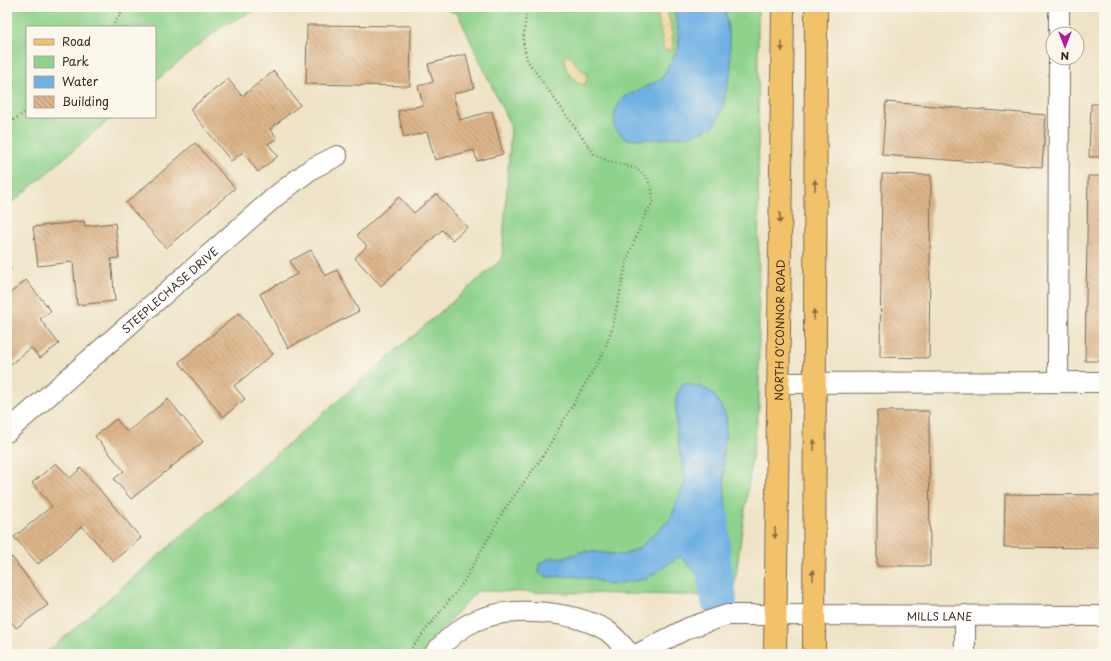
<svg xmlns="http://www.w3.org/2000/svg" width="1111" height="661" font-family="'Playpen Sans',sans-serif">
<defs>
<pattern id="sand-dots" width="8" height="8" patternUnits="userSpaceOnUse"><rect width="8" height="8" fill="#eeda9e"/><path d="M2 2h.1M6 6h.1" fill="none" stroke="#cdbb88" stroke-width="1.8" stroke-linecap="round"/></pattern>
<pattern id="building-back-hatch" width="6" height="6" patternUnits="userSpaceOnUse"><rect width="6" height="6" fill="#ddb589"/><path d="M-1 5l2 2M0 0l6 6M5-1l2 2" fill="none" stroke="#b4936f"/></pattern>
</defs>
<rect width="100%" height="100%" fill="#fbf7ec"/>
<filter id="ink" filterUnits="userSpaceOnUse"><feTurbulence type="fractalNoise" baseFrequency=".025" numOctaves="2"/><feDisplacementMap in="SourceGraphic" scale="8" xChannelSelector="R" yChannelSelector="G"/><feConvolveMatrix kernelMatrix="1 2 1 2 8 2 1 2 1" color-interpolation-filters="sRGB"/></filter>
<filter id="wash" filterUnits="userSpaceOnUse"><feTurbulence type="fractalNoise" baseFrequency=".012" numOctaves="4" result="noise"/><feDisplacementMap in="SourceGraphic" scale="16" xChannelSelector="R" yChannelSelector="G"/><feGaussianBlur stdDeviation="0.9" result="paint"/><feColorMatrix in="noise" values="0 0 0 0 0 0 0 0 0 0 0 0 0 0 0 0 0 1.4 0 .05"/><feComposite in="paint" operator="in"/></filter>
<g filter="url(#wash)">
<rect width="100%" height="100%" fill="#eee3c6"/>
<path fill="#8ed28b" stroke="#647e54" d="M7 7H262L224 25 155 81V27H27V117H112L7 207Z
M440 7H758L759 407 733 596 477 591 427 645 422 654H45L502 259 511 127 458 14Z"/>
<path fill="url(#sand-dots)" stroke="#94825e" d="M656 7H665C671 21 673 35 673 50H664Z
M566 55 572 57 577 67 587 74 586 84H579C570 75 562 68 566 55Z"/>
<path fill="#70b1e4" stroke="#566e81" d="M673 7H725L730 45 731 71 721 113 713 127 689 136 660 139H625L614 127 615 112 622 98 662 79 679 47 678 26Z
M683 383 702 387 714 394 727 418 723 458 727 530 720 564 696 574 680 556 646 579 608 585 593 579 572 576 548 577 539 573V564L550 558 566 557 585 551 624 555 639 548 671 518 685 480 677 437 676 417V396Z"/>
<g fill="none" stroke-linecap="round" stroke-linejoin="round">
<path stroke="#70b1e4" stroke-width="36" d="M711 517 713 563 719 600"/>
</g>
<g id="blocks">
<path fill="url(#building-back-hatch)" d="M307 25 411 26 410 86 306 84Z
M466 54 474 88 453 94 460 120 492 111 503 154 477 161 474 150 435 160 427 132 404 138 398 111 423 105 418 86 433 82 428 64Z
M274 71 300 105 270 129 277 138 268 144 278 156 258 172 243 152 231 161 190 109 228 79 242 96Z
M886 102 1046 115 1042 167 882 155Z
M1091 104H1104V157H1089Z
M195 143 235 188 166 248 126 203Z
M882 174 931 175 929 358 880 357Z
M1088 176H1104V361H1085Z
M436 194 467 227 452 240 442 230 381 286 355 258 367 246 357 235 399 197 414 213Z
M84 221 85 226 115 223 119 258 111 259 115 301 77 305 73 262 38 266 33 227Z
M311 250 325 276 337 270 359 311 288 348 260 294 297 274 290 261Z
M7 262 11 269 7 271Z
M26 280 51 311 40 319 59 344 40 358 31 348 7 367V296Z
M239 313 273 354 234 386 245 399 223 417 179 362Z
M168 399 203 442 131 499 114 479 124 471 95 436 116 419 127 432Z
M877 411H929L930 566H877Z
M56 463 70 478 81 468 141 538 113 561 82 526 38 564 14 537 52 506 32 483Z
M1005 494 1104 495V548L1004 547Z
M12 557 48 605 16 628 7 616V561Z"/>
</g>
</g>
<g filter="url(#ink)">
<use href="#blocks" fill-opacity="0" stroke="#7a6b59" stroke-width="1"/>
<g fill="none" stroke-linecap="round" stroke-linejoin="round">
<defs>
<g id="minor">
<path d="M1059 34V7"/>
<path d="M1058 382 1059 58"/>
<path d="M778 383 1104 382"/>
<path id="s1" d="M7 432 276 196 311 169 337 156"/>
<path d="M965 615V654"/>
<path d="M434 654C445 641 459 628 475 621 510 605 573 611 606 630 615 636 623 647 630 654"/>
<path id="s2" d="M638 654 688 628 727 615 1104 616"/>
</g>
<g id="major">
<path id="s3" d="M775 654 783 7"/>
<path d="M814 654 816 7"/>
</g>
</defs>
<use href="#minor" stroke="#7a6b59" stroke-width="22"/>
<use href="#major" stroke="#7a6b59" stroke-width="24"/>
<path stroke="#7a6b59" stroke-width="2.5" stroke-dasharray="1 3" stroke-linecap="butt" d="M112 27 125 7
M7 125 27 111
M407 654 463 583 506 507 541 459 604 352 613 325 627 259 645 215 653 202 652 189 647 178 637 169 608 161 594 154 527 60 523 42 527 7"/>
<use href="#minor" stroke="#fff" stroke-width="20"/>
<use href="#major" stroke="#f2c26a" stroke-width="22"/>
</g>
<defs><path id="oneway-solid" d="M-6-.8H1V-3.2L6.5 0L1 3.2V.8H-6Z"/></defs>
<g fill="#8d6e40">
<use href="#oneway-solid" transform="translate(782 46) rotate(91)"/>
<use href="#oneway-solid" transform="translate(815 185) rotate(-90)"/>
<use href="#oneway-solid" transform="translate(780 218) rotate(91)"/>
<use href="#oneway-solid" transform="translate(814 315) rotate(-90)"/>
<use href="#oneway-solid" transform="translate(814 445) rotate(-90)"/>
<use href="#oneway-solid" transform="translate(775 533) rotate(91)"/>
<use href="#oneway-solid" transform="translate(813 575) rotate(-90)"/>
</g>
</g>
<g text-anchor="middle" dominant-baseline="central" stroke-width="4" stroke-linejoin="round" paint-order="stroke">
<g font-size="11" fill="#3b2a1e" stroke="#fbf7ec">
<text stroke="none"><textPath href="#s1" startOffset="216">STEEPLECHASE DRIVE</textPath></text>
<text stroke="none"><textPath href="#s3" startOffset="324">NORTH O'CONNOR ROAD</textPath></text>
<text stroke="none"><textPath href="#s2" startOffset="310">MILLS LANE</textPath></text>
</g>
</g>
<rect width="1111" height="661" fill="none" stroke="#fbf7ec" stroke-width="24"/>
<rect x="26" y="26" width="130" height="92" fill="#fbf7ec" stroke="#aea59a"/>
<rect x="34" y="39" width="20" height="6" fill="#f2c26a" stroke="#aea59a"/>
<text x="62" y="46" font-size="12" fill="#3b2a1e">Road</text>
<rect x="34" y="56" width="20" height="12" fill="#8ed28b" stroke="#aea59a"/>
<text x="62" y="66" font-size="12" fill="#3b2a1e">Park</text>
<rect x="34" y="76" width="20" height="12" fill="#70b1e4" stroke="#aea59a"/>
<text x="62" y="86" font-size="12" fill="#3b2a1e">Water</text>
<rect x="34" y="96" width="20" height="12" fill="url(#building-back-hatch)" stroke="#aea59a"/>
<text x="62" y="106" font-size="12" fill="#3b2a1e">Building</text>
<g transform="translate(1065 46) rotate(180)"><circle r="19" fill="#fbf7ec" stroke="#aea59a"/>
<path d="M0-3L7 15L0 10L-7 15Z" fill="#b5179e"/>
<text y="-6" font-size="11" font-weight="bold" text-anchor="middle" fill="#3b2a1e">N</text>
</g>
</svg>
